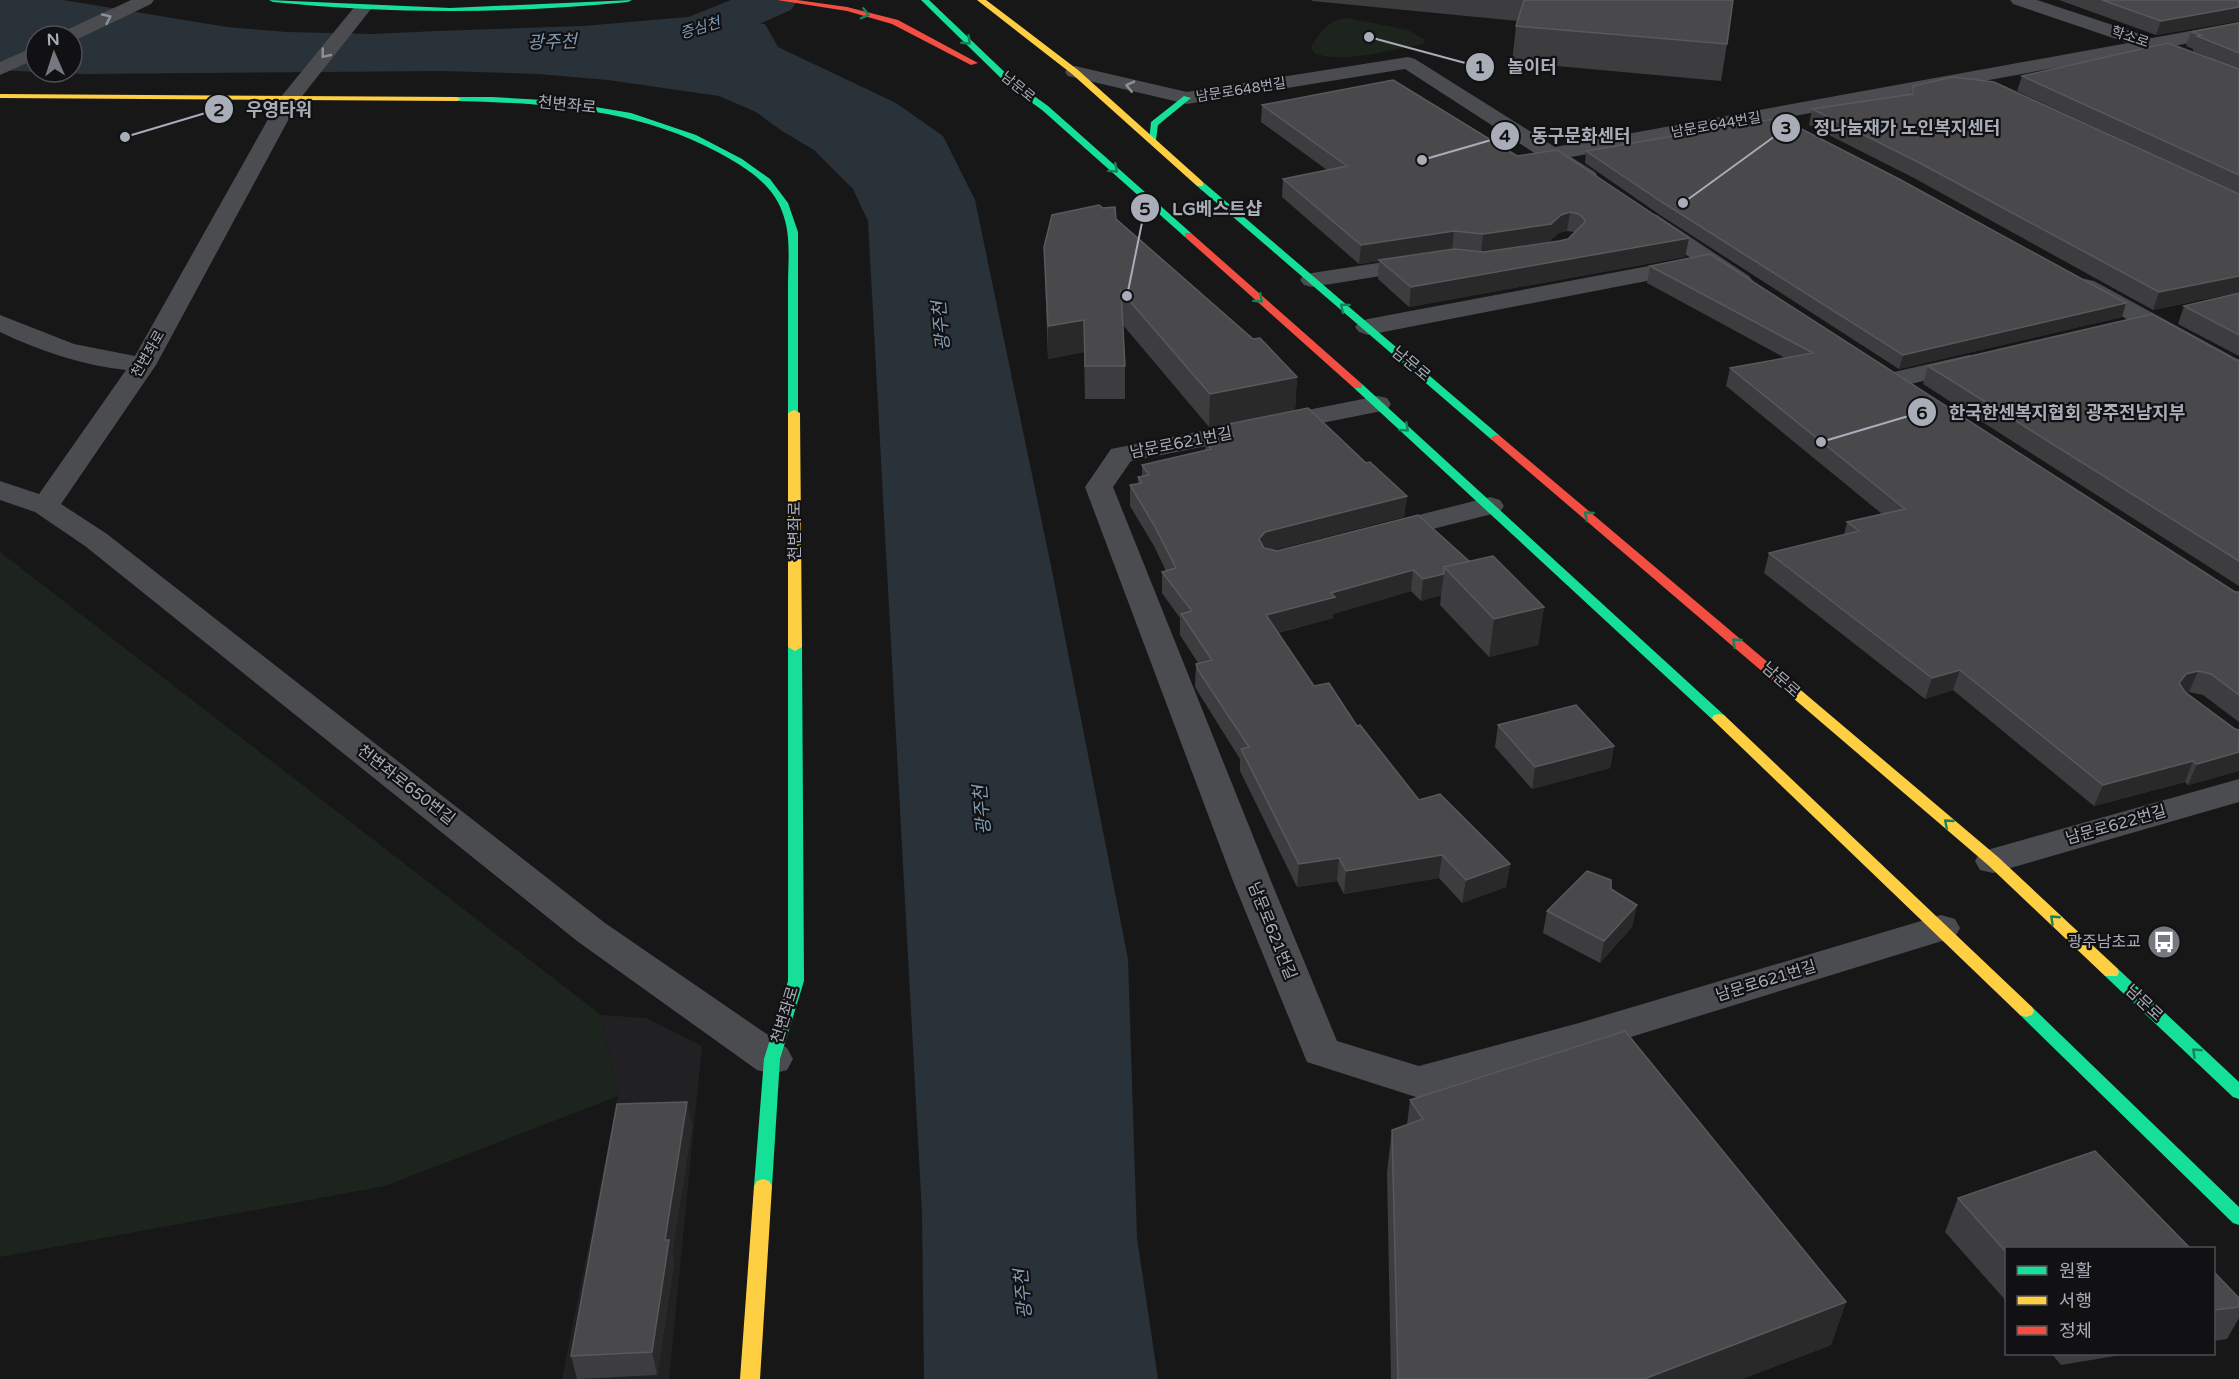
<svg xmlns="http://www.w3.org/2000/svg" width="2239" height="1379" font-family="'Varela Round','Noto Sans KR',sans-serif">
<rect width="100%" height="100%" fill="#171717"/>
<path fill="#212123" d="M601 1015 646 1018 702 1046 669 1379H562L618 1096Z"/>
<path fill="#1d241e" d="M1347 18 1408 30 1425 40 1423 44 1413 46C1384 51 1341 64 1314 53L1311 47C1320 32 1328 20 1347 18Z
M0 552 601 1015 618 1096 385 1186 0 1257Z"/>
<path fill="#2a3239" d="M0 0H63L227 27 286 32 372 34 438 31 583 26 688 17 765 24 778 47 896 103 943 136 975 200 1052 571 1128 959 1137 1238 1158 1379H924L922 1213 868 221 853 189 814 150 782 131 756 112 719 96 608 80 538 74 443 71 85 74 39 72H72V36H36V72L0 70Z"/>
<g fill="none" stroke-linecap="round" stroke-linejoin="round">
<path fill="#2a3239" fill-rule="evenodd" d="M731 0H798L791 10C746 29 690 61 640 49L633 38 640 27 686 18Z"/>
<path fill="#4b4c50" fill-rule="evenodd" d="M131 0H154L151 4 76 40 72 41V36H60L62 32Z
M2010 0H2037L2152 38 2239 22V34L1571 157 1595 172 1598 177 1595 182 1587 184 1579 182 1405 69 1187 104 1068 76 1065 72 1068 68 1075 66 1187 92 1408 57 1415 59 1555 147 2128 43 2013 4Z
M362 4 368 5 371 9 299 100 156 365 61 504 107 534 605 923 787 1048 793 1059 787 1070 772 1074 757 1070 577 941 85 546 35 512 0 500V481L39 494 126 370C81 365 40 351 0 332V315L74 344 135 356 280 98 356 5Z
M36 46V59L0 75V62Z
M1649 213 1657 215 1749 276 1753 281 1749 286C1732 291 1718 276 1704 267L1701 270 1693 272 1368 335 1359 332 1355 327 1359 322 1368 319 1691 258 1641 225 1638 220 1641 215Z
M1423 256 1431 258 1435 263 1431 268 1312 287 1304 285 1300 280 1304 275 1312 273Z
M2085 279 2094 281 2239 360V378L2230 376 2076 291 2073 286 2076 281Z
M1969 355 1978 358 1982 363 1978 368 1894 388 1885 386 1881 380 1885 374Z
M1378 396 1387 398 1391 404 1387 410 1131 461 1113 487 1271 881 1337 1041 1419 1066 1579 1023 1941 915 1955 919 1960 928 1955 937 1579 1053 1419 1098 1307 1062 1233 881 1085 487 1111 449Z
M1490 497 1500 500 1504 506 1500 512 1381 542 1371 539 1366 533 1371 527Z
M2239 779V802L1993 873 1980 870 1975 861 1980 852Z"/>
<path fill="#16e098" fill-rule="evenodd" d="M269 0 450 8 632 0 628 2C509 14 392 14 273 2Z
M921 0H929L1016 83 1048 106 1191 233V237H1185L1042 110 1010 87Z
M1184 96 1191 98 1158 125 1156 140 1149 142 1151 122Z
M454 97H492L560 101 631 113 696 135 742 159 770 179 788 203 798 232V415L794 416 788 413C788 370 788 328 788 285 788 263 791 239 784 217 776 189 754 173 730 159 647 110 552 103 457 101L453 99Z
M1197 182H1203L1500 436V440H1492L1197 186Z
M1358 383 1362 384 1724 715 1726 718 1724 721H1714L1354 388V384Z
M795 643 802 647 804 981 780 1059 772 1186 769 1191 763 1193 757 1191 754 1186 764 1059 788 981V647Z
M2111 966 2117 968 2239 1082V1099L2233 1097 2105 976 2103 972 2105 968Z
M2026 1005 2032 1007 2239 1207V1225L2233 1223 2020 1015 2018 1011 2020 1007Z"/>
<path fill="#ffcf43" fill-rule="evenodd" d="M977 0H986L1078 70 1203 182V186H1197L1072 74Z
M0 94 457 97 461 99 457 101 0 98Z
M794 410 800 413 802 647 795 651 788 647V413Z
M1791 685 1796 686 1998 857 2117 968 2119 972 2117 976H2105L1988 865 1786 692 1784 689 1786 686Z
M1719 714 1724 715 2032 1007 2034 1011 2032 1015 2026 1017 2020 1015 1714 721 1712 718 1714 715Z
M763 1179 769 1181 772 1186 760 1379H740L754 1186 757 1181Z"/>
<path fill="#f24e42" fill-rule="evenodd" d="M777 0H797L847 7 898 20 978 63 971 65 892 24 847 11Z
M1185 233H1191L1362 384V388H1354L1185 237Z
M1496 435 1500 436 1796 686 1798 689 1796 692H1786L1492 440 1490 438Z"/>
</g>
<path fill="#3d3d3f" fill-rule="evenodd" d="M1312 0H1733L1727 44 1721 81 1512 62 1516 26 1518 21 1312 1Z
M2059 0H2239V21L2156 35Z
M2239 23V194L2017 91 2022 76 2230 66 2193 51V49L2186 46 2191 32Z
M1913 86 2239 194V292L2153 310 1914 178 1809 125 1812 109 1911 94Z
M1262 105 1517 156 1689 238 1685 257 1409 307 1378 279 1379 261 1359 264 1282 197 1283 179 1327 170 1261 122ZM1567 231 1575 232 1568 239 1548 243 1558 233Z
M1586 151 2122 317 1899 369 1660 215 1585 163Z
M1116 219 1297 377 1295 410 1209 427 1123 325 1125 366V399H1085L1084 352 1048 359 1044 247Z
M1710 254 2235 592H2239V722L2203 695 2189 692 2186 693 2235 729 2239 730V771L2188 785 2185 782 2094 806 1953 690 1925 699 1764 573 1769 553 1844 535 1847 522 1882 514 1726 386 1730 368 1785 358 1647 283 1650 266Z
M2239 293V356L2178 324 2184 306Z
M2236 360H2239V586L1923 384 1928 366Z
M1224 425 1366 463 1407 496 1404 517 1273 550 1469 561 1544 607 1538 645 1489 657 1440 605 1441 595 1421 601 1411 591 1333 614V618L1278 633 1314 686 1357 726 1419 800 1510 864 1506 887 1462 903 1439 878 1344 894 1337 881 1297 887 1240 771V759L1198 692 1195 686 1196 664 1198 663 1180 635V618L1162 593V572L1166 571 1154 546 1130 506V485L1138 484V477H1142V465L1205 450 1206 443 1224 439Z
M1498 725 1614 746 1610 768 1532 789 1495 747Z
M1611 889 1637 905 1632 927 1600 963 1543 933 1547 911Z
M1410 1100 1846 1302 1831 1345 1742 1379H1391L1387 1172 1392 1130 1407 1125Z
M692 1125 672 1253 674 1263 657 1375 577 1379 571 1356Z
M1958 1198 2007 1248V1302L1945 1232Z
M2214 1272 2239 1298V1318L2227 1339 2214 1341Z
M2051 1353H2133L2061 1365Z"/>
<path fill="#29292a" d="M2239 7V21L2156 35 2161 21Z
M1570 212 1567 231 1558 233 1548 243 1481 253 1483 234Z
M1454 231 1452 250 1359 264 1361 245Z
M1689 238 1685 257 1409 307 1411 287Z
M2239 276V292L2153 310 2159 292Z
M2126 303 2122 317 1899 369 1903 355Z
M1084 320V352L1048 359V326Z
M1297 377 1295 410 1209 427 1210 394Z
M1407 496 1404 517 1263 553 1259 539 1265 532Z
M1413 570 1411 591 1333 614V618L1264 636 1266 615 1331 593Z
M1444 574 1441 595 1421 601 1423 579Z
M1544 607 1538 645 1489 657 1494 619Z
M1960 670 1953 690 1925 699 1932 678Z
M2198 671 2189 692 2177 695 2179 683 2186 674Z
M1614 746 1610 768 1532 789 1535 767Z
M2239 752V771L2188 785 2197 764Z
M2193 761 2185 782 2094 806 2103 785Z
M1442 855 1439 878 1344 894 1346 871Z
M1339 858 1337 881 1297 887 1299 864Z
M1510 864 1506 887 1462 903 1466 880Z
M1637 905 1632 927 1600 963 1604 941Z
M687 1102 692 1125 672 1253 674 1263 657 1375 652 1352 665 1240Z
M1846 1302 1831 1345 1742 1379H1644Z"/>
<path fill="#49494c" stroke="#58595d" stroke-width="1.5" d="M1524 0H1733L1727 44 1516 26Z
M2102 0H2239V7L2161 21Z
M2239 23V53L2197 36 2202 35 2191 32Z
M2168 43 2239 69V175L2022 76Z
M1953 77 1994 82 2239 194V276L2159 292 1918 162 1812 109 1913 94V86Z
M1393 80 1517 156 1557 150 1689 238 1411 287 1379 260 1454 249 1484 252 1559 241 1568 239 1584 223 1585 220 1579 214 1570 212 1561 215 1551 224 1483 234 1454 231 1361 245 1283 179 1347 166 1262 105Z
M1780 118 1899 179 2126 303 1903 355 1662 202 1586 151Z
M1099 205 1103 208 1115 207 1116 219 1253 339 1260 338 1297 377 1210 394 1121 291 1125 366H1085L1084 320 1048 326 1044 247 1052 215Z
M1710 254 2235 592H2239V695L2211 674 2198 671 2186 674 2179 683 2185 692 2235 729 2239 730V752L2197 764 2193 761 2103 785 1960 670 1932 678 1769 553 1859 531 1847 522 1905 509 1730 368 1813 353 1650 266Z
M2239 293V335L2184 306Z
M2152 314 2236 360H2239V561L1928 366Z
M1308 408 1366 463 1370 462 1407 496 1265 532 1259 539 1264 548 1277 551 1418 515 1469 561 1444 567V574L1423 579 1413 570 1331 593 1335 597 1266 615 1314 686 1329 683 1357 726 1360 725 1419 800 1440 794 1510 864 1466 880 1442 855 1346 871 1339 858 1299 864 1241 749 1249 747 1198 670 1196 664 1212 660 1181 614 1192 611 1162 572 1176 568 1154 525 1130 485 1142 483 1138 477 1149 475 1142 465 1211 449 1206 443 1234 436 1224 425Z
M1493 556 1544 607 1494 619 1444 567Z
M1576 705 1614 746 1535 767 1498 725Z
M1587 871 1611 880V889L1637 905 1604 941 1547 911Z
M1625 1031 1846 1302 1644 1379H1398L1392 1130 1423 1119 1410 1100Z
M687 1102 665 1240H669L652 1352 571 1356 617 1104Z
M2095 1151 2190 1248H2007V1253L1958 1198Z
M2214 1272 2239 1298V1307L2214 1310Z"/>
<defs><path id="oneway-chevron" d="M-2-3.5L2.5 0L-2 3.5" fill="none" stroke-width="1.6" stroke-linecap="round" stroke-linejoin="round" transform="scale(1.5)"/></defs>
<g stroke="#14835c">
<use href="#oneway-chevron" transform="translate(865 14) rotate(14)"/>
<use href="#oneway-chevron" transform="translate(967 41) rotate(44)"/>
<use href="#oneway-chevron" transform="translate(1114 169) rotate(42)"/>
<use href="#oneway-chevron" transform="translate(1259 299) rotate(42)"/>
<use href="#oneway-chevron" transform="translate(1344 307) rotate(-140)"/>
<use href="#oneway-chevron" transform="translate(1405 428) rotate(42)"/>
<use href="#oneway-chevron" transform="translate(1588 515) rotate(-139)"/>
<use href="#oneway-chevron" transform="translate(1736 642) rotate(-139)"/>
<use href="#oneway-chevron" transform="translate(1948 823) rotate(-139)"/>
<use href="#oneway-chevron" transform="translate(2054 919) rotate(-137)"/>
<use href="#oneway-chevron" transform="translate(2196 1052) rotate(-137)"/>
</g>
<g stroke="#8c9099">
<use href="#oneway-chevron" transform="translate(107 18) rotate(-25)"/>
<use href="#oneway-chevron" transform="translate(325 54) rotate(129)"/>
<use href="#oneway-chevron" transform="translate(1130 86) rotate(-167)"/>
</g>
<defs>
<symbol id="bus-disc" viewBox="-11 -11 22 22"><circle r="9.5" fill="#757880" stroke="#111113"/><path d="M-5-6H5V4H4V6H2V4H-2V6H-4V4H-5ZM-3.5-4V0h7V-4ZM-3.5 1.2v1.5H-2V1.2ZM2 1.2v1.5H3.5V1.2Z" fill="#fff"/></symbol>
</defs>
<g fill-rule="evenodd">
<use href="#bus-disc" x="2145" y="923" width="38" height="38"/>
</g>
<g text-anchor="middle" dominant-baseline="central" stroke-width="4.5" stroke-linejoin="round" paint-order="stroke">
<g font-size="14" fill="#a8adb8" stroke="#111113">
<text transform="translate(2130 37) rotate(19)">학소로</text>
<text transform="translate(1018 87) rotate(39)">남문로</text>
<text transform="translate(1241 90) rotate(-9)">남문로648번길</text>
<text transform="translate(1716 125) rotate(-10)">남문로644번길</text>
<text transform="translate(148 354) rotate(-60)">천변좌로</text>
</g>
<g font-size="15" font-style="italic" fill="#7f9bb3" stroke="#111113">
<text transform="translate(700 28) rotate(-17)">증심천</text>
</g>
<g font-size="16" fill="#a8adb8" stroke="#111113">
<text transform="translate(567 105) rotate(6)">천변좌로</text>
<text transform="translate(1411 364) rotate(40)">남문로</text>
<text transform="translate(1181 443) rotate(-11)">남문로621번길</text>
<text transform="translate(795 531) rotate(-90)">천변좌로</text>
<text transform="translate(1781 680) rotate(41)">남문로</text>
<text transform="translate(406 785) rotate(38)">천변좌로650번길</text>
<text transform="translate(2116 825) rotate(-16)">남문로622번길</text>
<text transform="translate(1272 931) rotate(68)">남문로621번길</text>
<text transform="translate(1766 981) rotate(-17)">남문로621번길</text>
<text transform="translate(2144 1003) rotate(43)">남문로</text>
<text transform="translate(785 1015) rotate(-73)">천변좌로</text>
</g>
<g font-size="16" fill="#a8adb8" stroke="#111113" text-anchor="end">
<text x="2141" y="942">광주남초교</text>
</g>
<g font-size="18" font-style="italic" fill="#7f9bb3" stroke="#111113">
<text transform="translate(552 42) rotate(-2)">광주천</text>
<text transform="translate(941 326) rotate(-95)">광주천</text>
<text transform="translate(982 810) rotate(-95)">광주천</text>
<text transform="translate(1023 1294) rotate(-95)">광주천</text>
</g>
</g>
<path fill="none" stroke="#a8adb8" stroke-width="2" d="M1369 37L1480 67M125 137L219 109M1683 203L1786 128M1422 160L1505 136M1127 296L1145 208M1821 442L1922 412"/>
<g fill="#a8adb8" stroke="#111113" stroke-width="2">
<circle cx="1369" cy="37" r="6"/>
<circle cx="125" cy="137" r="6"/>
<circle cx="1683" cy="203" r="6"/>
<circle cx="1422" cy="160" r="6"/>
<circle cx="1127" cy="296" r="6"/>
<circle cx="1821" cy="442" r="6"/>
<circle cx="1480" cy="67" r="15"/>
<circle cx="219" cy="109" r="15"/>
<circle cx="1786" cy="128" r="15"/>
<circle cx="1505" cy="136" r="15"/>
<circle cx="1145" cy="208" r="15"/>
<circle cx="1922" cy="412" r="15"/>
</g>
<g font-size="18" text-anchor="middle" font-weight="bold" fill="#111">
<text x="1480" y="73">1</text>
<text x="219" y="116">2</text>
<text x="1786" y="134">3</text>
<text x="1505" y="142">4</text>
<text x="1145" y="215">5</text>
<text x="1922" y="419">6</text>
</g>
<g font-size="18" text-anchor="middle" font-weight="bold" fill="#a8adb8" stroke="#111113" stroke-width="4.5" stroke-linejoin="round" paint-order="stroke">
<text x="1532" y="73">놀이터</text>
<text x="279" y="116">우영타워</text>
<text x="1907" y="134">정나눔재가 노인복지센터</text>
<text x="1581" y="142">동구문화센터</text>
<text x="1217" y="215">LG베스트샵</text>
<text x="2067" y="419">한국한센복지협회 광주전남지부</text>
</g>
<rect x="2005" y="1247" width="210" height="108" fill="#111113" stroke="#4d4f55" stroke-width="1.5"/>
<rect x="2017" y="1266" width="30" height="9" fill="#16e098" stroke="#4d4f55" stroke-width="1.5"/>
<text x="2059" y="1277" font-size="18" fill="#a8adb8">원활</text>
<rect x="2017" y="1296" width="30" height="9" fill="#ffcf43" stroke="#4d4f55" stroke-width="1.5"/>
<text x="2059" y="1307" font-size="18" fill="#a8adb8">서행</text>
<rect x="2017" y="1326" width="30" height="9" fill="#f24e42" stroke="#4d4f55" stroke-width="1.5"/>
<text x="2059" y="1337" font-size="18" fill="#a8adb8">정체</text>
<g transform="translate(54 54) rotate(357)"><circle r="28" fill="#111113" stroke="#4d4f55" stroke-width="1.5"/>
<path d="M0-4.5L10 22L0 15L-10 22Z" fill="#757880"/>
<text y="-9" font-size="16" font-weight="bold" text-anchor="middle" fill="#a8adb8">N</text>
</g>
</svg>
